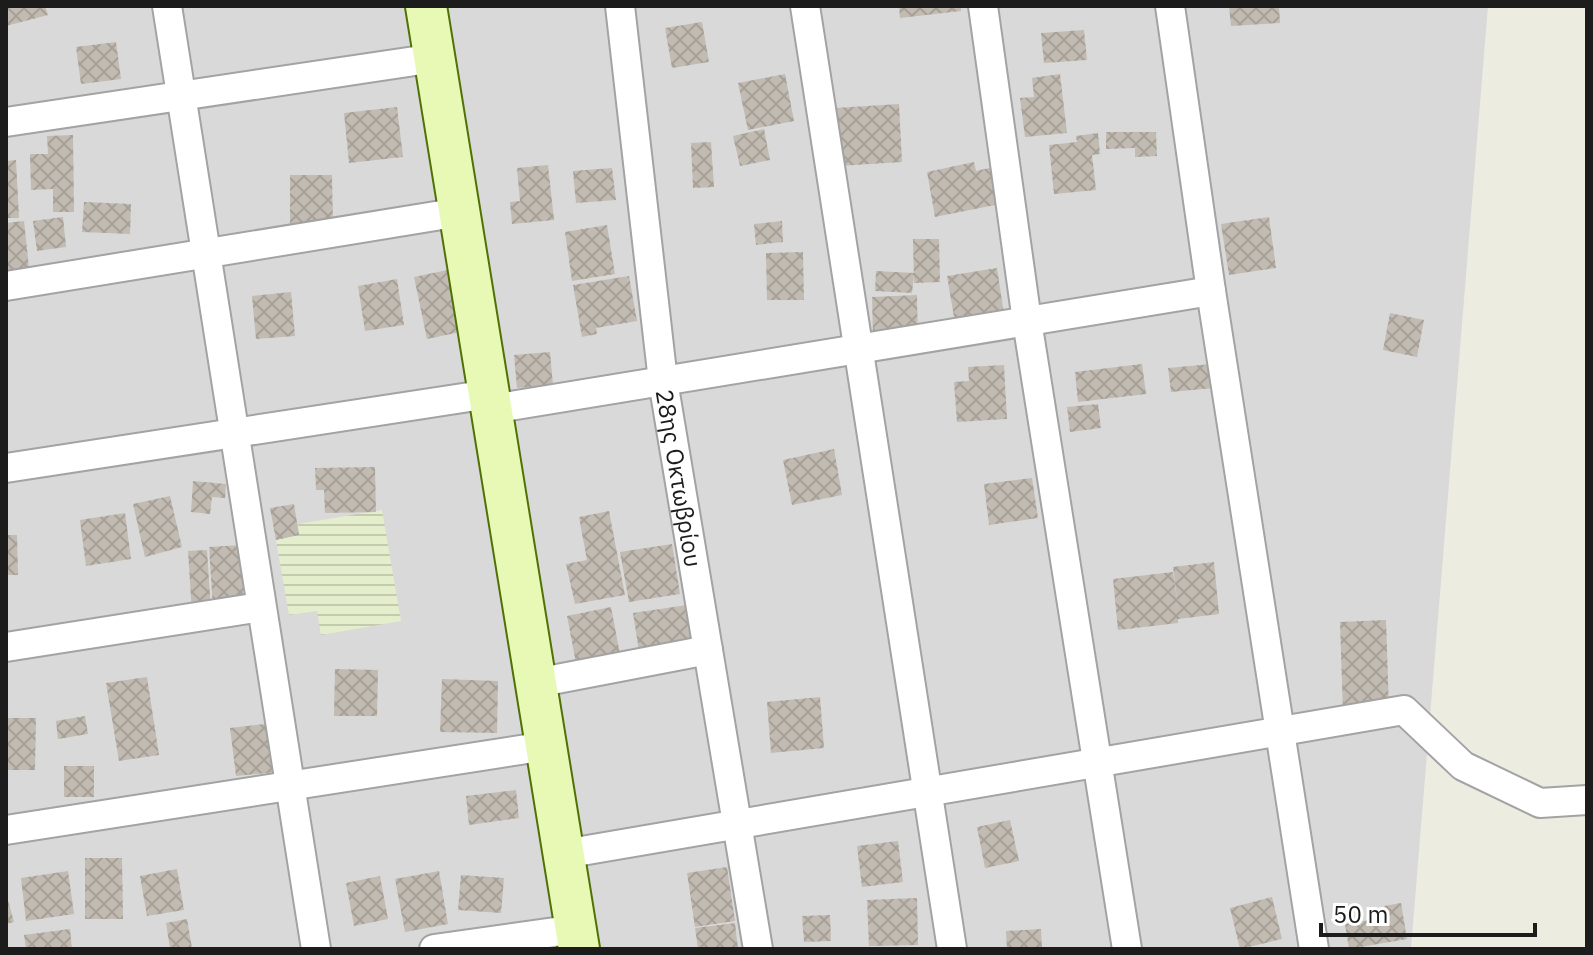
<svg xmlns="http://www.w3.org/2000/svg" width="1593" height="955" font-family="'IBM Plex Sans',sans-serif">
<defs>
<pattern id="farmland-rules" width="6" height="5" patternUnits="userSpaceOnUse" patternTransform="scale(2)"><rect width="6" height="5" fill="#e4edcc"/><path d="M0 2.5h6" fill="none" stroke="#c3cbaf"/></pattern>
<pattern id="building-cross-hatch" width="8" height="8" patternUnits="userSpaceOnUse" patternTransform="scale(2)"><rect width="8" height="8" fill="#c2bbb1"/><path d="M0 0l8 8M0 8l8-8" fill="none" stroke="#a6a098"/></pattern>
</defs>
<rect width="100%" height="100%" fill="#edece1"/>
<path fill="#dad9d9" d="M6 6H1488L1411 949H6Z"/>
<path fill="url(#farmland-rules)" d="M382 510 401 621 321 635 317 611 289 615 276 540 299 535 298 524Z"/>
<path fill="url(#building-cross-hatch)" d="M6 6H45L48 15 6 26Z
M899 6H961V11L900 18Z
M1229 6H1279L1280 23 1231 26Z
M702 22 709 62 672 68 665 28Z
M1084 30 1087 60 1044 63 1041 33Z
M116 42 121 79 81 84 76 47Z
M785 74 794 121 748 130 738 83Z
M1060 74 1067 133 1025 137 1020 98 1034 97 1032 78Z
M899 104 902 162 839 166 835 108Z
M397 107 403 157 349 163 344 113Z
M764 129 770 160 740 166 733 136Z
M1106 132H1156L1157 156 1135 157V148L1106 149Z
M1098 133 1100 154 1092 155 1096 190 1054 194 1049 145 1077 142 1076 136Z
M73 135 74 212H53V189L31 190 30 154H48L47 136Z
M711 142 714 187 693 188 691 143Z
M16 160 19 218H6V161Z
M974 162 976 171 998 166 1005 203 935 217 927 172Z
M548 165 554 220 512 224 510 202 520 201 517 168Z
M612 168 616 200 576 203 573 171Z
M290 175H332L333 224 290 225Z
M84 202 131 204 130 234 82 232Z
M63 217 66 247 37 251 33 221Z
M1269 217 1276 268 1229 275 1221 224Z
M24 221 30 277 8 279 6 223Z
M782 221 783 242 756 245 754 224Z
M607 225 615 274 572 281 565 232Z
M913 239H939L940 282 914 283Z
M803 252 804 300H767L766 253Z
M457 268 470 330 427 339 414 277Z
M997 268 1005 321 956 329 947 276Z
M876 271 914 273 912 293 875 291Z
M629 276 637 321 596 328 597 334 582 337 573 285Z
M397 279 404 325 365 331 358 286Z
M291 292 295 336 256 339 252 296Z
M917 295 918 347 873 338 872 297Z
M1390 313 1424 320 1417 357 1383 350Z
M550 352 553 385 517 388 514 355Z
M1142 364 1146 394 1078 402 1075 372Z
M1212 364 1214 388 1171 392 1168 368Z
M1004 365 1007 419 957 422 954 382 969 381 968 367Z
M1098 404 1101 428 1070 432 1067 407Z
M834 449 842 495 792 505 783 460Z
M375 467 376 512 325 513 324 490H316L315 468Z
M1032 478 1038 518 989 525 984 484Z
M193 481 226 484 225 498 212 497 210 514 191 512Z
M170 496 182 547 145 557 133 504Z
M294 504 299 535 276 540 270 508Z
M609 511 625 595 575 604 566 564 587 560 579 517Z
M125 513 131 559 86 566 80 520Z
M6 535H17L18 575H6Z
M672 544 680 594 629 602 620 552Z
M241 545 244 606 213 608 209 547Z
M207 550 211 612 192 613 188 551Z
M1214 562 1219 614 1178 619V623L1118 630 1113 579 1173 572 1178 606 1173 567Z
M687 605 692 643 639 651 633 613Z
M611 607 620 654 576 663 567 616Z
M1386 620 1389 710 1343 712 1340 622Z
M335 669 378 670 377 716H334Z
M147 677 159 755 119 761 106 683Z
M442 679 498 681 497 733 440 732Z
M820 697 824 748 771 753 767 702Z
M85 716 88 734 58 739 56 721Z
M8 718H36L35 770H8Z
M272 723 277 772 236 776 230 728Z
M64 766H94V797H64Z
M516 790 519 818 469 825 466 796Z
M1010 820 1019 861 985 868 977 827Z
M898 841 903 882 862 887 857 846Z
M85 858H122L123 919H85Z
M727 867 735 921 695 927 687 873Z
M177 869 184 910 147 916 140 876Z
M68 871 74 914 26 921 21 878Z
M439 871 448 924 405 932 395 879Z
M461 875 504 878 501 913 458 910Z
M380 876 388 919 354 926 346 883Z
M6 893 14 922 6 924Z
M1272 897 1282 939 1240 949 1230 908Z
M917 898 918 945 869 946 867 900Z
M1401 903 1407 939 1349 949 1345 924 1386 917 1384 906Z
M830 915 831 941 804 942 802 916Z
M187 919 192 948 170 949 166 923Z
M735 923 738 949H698L695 928Z
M70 929 72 949H26L24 935Z
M1041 929 1042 949H1007L1006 931Z"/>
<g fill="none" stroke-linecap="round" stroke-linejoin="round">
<defs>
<g id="street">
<path d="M167 6 316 949"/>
<path id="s1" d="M620 6 663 381 758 949"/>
<path d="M805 6 952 949"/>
<path d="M983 6 1027 321 1127 949"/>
<path d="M1170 6 1211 291 1314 949"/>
<path d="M6 122 435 58"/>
<path d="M6 286 460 212"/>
<path d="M492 409 1211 291"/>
<path d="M6 468 489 394"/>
<path d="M6 647 261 607"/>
<path d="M536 683 708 650"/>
<path d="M6 830 546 746"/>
<path d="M564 854 1404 710 1463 766 1540 803 1587 800"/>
<path d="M434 949 576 929"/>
</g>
<path id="secondary" d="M426 6 579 949"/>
</defs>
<use href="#street" stroke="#a3a3a3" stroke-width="32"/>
<use href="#secondary" stroke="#4f7105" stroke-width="44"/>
<use href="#street" stroke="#fff" stroke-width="28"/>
<use href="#secondary" stroke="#e7f9b4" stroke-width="40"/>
</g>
<g text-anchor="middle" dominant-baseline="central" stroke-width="7" stroke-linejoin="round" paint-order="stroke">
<g font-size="24" fill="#1c1c1c" stroke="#fff">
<text stroke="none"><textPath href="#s1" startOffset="476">28ης Οκτωβρίου</textPath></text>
</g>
</g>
<rect width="1593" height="955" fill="none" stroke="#1c1c1c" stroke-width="16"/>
<path d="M1321 923v12h214v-12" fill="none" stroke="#1c1c1c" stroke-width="4"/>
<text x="1333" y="923" font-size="24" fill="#1c1c1c" stroke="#ffffff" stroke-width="6" paint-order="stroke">50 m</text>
</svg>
